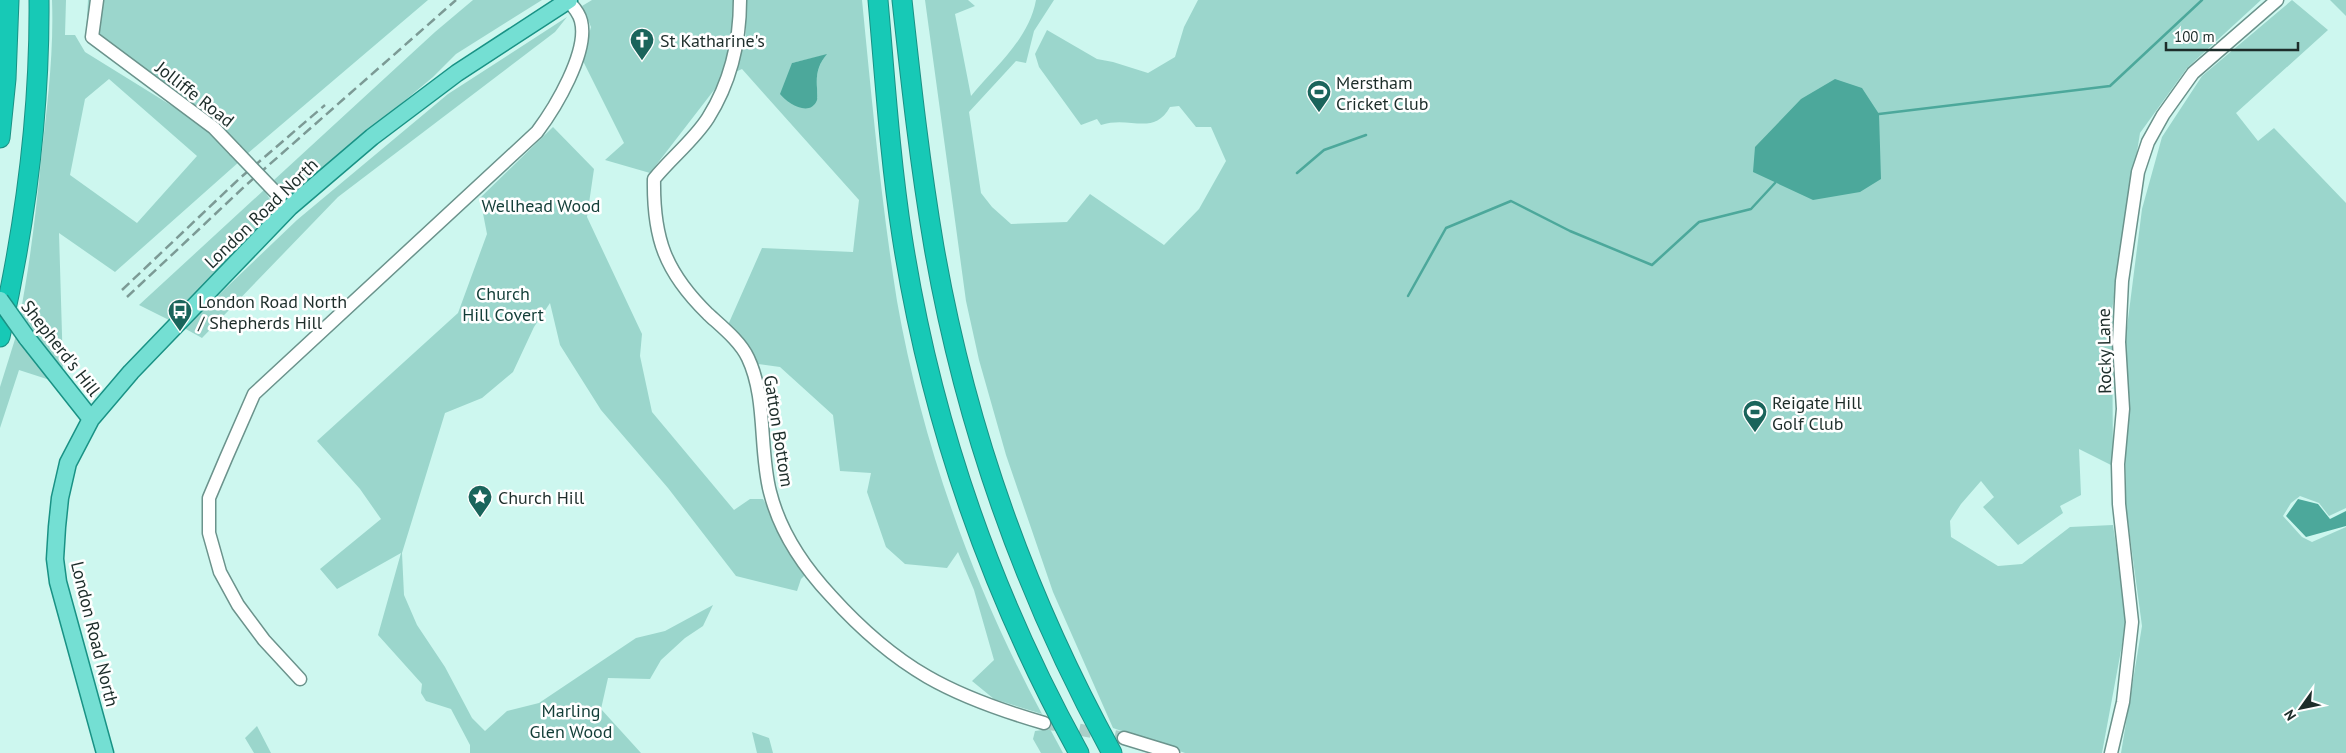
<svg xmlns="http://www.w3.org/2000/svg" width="2346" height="753" font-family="'PT Sans',sans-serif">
<rect width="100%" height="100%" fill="#cdf7ef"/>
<path fill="#9bd6cc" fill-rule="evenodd" d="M52 0H66L65 35H75L85 52 211 130 240 161 115 272 59 233 63 368 58 371 20 315C30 264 36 212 41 160 47 107 54 54 52 0ZM109 79 197 156 137 223 70 175 85 99Z
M88 0H428L247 154 86 36Z
M473 0H542L456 54 433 77 293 194 282 191 274 180 435 32Z
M592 0H736L737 38 721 81 650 173 605 160 624 143 582 59 591 27 582 6Z
M746 0H862C872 101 881 201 897 301 922 443 973 587 1042 714L994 699 972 681 994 660 974 590 958 552 947 568 905 564 886 547 867 492 871 473 840 471 833 415 780 367 758 364 728 325 762 248 853 252 859 200 742 69 733 73 746 39ZM826 55C815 69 816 82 818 99L792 63Z
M925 0H968L975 6 955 14 971 96C995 67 1029 39 1036 0H1054L1034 31 1026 63 1016 61 969 112 981 193 992 207 1011 224 1067 222 1090 194 1164 245 1199 209 1226 161 1211 127H1196L1179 106 1170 107C1153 137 1130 115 1101 125L1097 119 1081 125 1039 67 1035 54 1047 30 1097 59 1113 62 1148 73 1175 57 1184 27 1198 0H2261L2187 68 2140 133 2112 310 2113 466 2079 449 2081 495 2060 506 2063 513 2018 545 1983 507 1994 497 1981 481 1961 504 1950 521 1951 537 1998 566 2022 564 2070 527 2113 525 2127 618 2102 753H1185L1113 728 1053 592 1006 455 979 360 966 301Z
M2292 0 2328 30 2236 113 2258 141 2274 128 2346 203V508L2329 516 2319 503 2300 496 2291 503 2283 516 2302 537 2312 542 2346 527V753H2121L2142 626 2126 507 2124 351 2142 209 2162 137 2202 76Z
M2330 0H2346V16Z
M567 17 555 32 338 197 202 338 184 328 297 220 448 94Z
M553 127 594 169 587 217 642 334 640 356 652 412 734 510 750 499H763L794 557 809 571 801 579 797 591 736 576 668 488 601 410 560 345 550 303 534 327 513 372 482 398 445 413 402 553 404 595 417 625 445 667 472 718 485 731 507 711 539 703 636 638 665 631 713 605 703 626 685 638 661 660 650 679 608 678 601 709 641 753H470V745L451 709 426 701 421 693 422 684 378 635 401 553 337 589 320 569 381 519 360 489 317 441 458 313 487 234 480 198Z
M264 190 271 201 266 222 169 320 139 305Z
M16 336 53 381 19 370 0 428V387Z
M257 726 271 753H254L245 738Z
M1050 729 1063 753H1041L1033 739 1035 731Z
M752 732 769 738 773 753H757Z"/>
<path fill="#4ca89b" d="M827 54C818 65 816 74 817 88 817 92 818 97 817 100 810 118 787 103 780 94L792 63Z
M1835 79 1862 88 1879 114 1881 179 1860 192 1813 200 1753 172 1755 147 1801 99Z
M2298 499 2318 504 2330 519 2346 511V526L2306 537 2286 516Z"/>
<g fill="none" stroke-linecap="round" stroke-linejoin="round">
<path stroke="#4ca89b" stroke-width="2.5" d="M1879 114 2110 86 2202 0
M1297 173 1324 150 1366 135
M1408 296 1446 228 1511 201 1570 231 1652 265 1699 222 1751 209 1775 183"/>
<path stroke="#aacfc8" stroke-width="12" stroke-dasharray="12 6" stroke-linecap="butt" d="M1044 723 1124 738"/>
<defs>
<path id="minor" d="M97 0 92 37 214 128 235 150
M740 0C740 41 730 83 708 118 694 140 671 158 654 179 653 238 665 272 708 314 722 327 740 341 748 358 767 398 759 450 770 492 780 532 803 566 831 596 897 669 951 696 1044 723
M300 679 264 640 238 605 220 572 209 533V498L226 458 254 394 537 132C555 108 589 52 581 21 579 13 573 6 568 1
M1124 738 1173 753
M2111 753 2123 702 2132 622 2119 504 2118 464 2123 409 2119 342 2122 281 2138 172 2148 142 2163 115 2193 73 2277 0"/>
<path id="major" d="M27 338 91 419
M105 753 58 582 55 559 57 527 60 498 68 463 91 419 131 372 290 207 372 137 457 73 569 0"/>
<path id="highway" d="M878 0C885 79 890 158 902 236 930 417 990 592 1079 753
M902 0C911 83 920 165 934 247 965 425 1025 595 1112 753
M0 138 6 79 9 0
M0 337C25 227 40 113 39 0"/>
</defs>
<use href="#minor" stroke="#6b938c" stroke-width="15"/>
<use href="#major" stroke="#199285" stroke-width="19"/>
<use href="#highway" stroke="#199285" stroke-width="21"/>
<use href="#minor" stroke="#fff" stroke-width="12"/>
<use href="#major" stroke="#74dfd3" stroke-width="16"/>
<use href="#highway" stroke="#17c9b6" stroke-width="19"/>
<path stroke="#7c9a95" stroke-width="2.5" stroke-dasharray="10 5" stroke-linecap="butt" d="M122 290 239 179 325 105
M127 297 245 186 456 0"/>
<defs>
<path id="minor-bridge" d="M235 150 280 197"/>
<path id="major-bridge" d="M0 300 27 338"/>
</defs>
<use href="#minor-bridge" stroke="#6b938c" stroke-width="15" stroke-linecap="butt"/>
<use href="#major-bridge" stroke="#199285" stroke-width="19" stroke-linecap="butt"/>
<use href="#minor-bridge" stroke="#fff" stroke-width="12"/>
<use href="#major-bridge" stroke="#74dfd3" stroke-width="16"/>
</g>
<defs>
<symbol id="church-pin" viewBox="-11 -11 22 30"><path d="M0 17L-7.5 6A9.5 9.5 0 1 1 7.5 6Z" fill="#1a645b" stroke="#fff"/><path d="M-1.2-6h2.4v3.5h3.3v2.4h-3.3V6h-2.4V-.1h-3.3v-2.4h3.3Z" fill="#fff"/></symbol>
<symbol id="stadium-pin" viewBox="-11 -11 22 30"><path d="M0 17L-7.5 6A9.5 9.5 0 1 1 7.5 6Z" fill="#1a645b" stroke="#fff"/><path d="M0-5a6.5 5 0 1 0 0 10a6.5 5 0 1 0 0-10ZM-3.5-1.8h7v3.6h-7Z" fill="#fff"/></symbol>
<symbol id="bus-pin" viewBox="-11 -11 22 30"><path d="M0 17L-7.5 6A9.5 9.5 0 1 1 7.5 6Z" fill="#1a645b" stroke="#fff"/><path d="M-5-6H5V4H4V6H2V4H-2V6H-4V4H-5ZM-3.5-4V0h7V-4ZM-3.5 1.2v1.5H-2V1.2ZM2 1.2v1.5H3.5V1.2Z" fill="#fff"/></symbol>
<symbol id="sight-pin" viewBox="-11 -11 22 30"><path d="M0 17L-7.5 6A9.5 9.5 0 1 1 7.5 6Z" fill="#1a645b" stroke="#fff"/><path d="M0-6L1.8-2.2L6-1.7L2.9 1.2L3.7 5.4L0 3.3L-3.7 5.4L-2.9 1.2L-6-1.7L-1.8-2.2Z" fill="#fff"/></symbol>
</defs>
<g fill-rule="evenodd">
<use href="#church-pin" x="628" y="26" width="28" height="38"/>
<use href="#stadium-pin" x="1305" y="78" width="28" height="38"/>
<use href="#bus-pin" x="166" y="297" width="28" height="38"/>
<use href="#stadium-pin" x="1741" y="398" width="28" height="38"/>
<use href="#sight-pin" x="466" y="483" width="28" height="38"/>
</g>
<g text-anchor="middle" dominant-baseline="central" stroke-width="5" stroke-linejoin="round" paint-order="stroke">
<g font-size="18" fill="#1d2d2a" stroke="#fff" text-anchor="start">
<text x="660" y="40">St Katharine's</text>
<text x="1336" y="82">Merstham<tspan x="1336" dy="21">Cricket Club</tspan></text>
<text x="198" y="301">London Road North<tspan x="198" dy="21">/ Shepherds Hill</tspan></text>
<text x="1772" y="402">Reigate Hill<tspan x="1772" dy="21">Golf Club</tspan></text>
<text x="498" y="497">Church Hill</text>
</g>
<g font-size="18" fill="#1d2d2a" stroke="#fff">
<text transform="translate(195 94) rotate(38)">Jolliffe Road</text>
<text transform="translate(261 213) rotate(-44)">London Road North</text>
<text transform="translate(61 348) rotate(52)">Shepherd's Hill</text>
<text transform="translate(2104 351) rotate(-91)">Rocky Lane</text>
<text transform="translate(779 431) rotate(81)">Gatton Bottom</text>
<text transform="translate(95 634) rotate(76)">London Road North</text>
</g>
<g font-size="18" fill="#123d37" stroke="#fff">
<text x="541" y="205">Wellhead Wood</text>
<text x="503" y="293">Church<tspan x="503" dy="21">Hill Covert</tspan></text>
<text x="571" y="710">Marling<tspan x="571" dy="21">Glen Wood</tspan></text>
</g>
</g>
<g transform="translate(2301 708) rotate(237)" stroke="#ffffff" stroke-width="4" paint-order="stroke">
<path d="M0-4L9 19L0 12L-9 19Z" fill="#1d2d2a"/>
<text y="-8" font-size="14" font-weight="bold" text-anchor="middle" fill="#1d2d2a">N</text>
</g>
<path d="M2166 42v8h132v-8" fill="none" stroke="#1d2d2a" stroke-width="2.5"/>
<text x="2174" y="42" font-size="15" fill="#1d2d2a" stroke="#ffffff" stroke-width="4" paint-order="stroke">100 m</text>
</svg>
